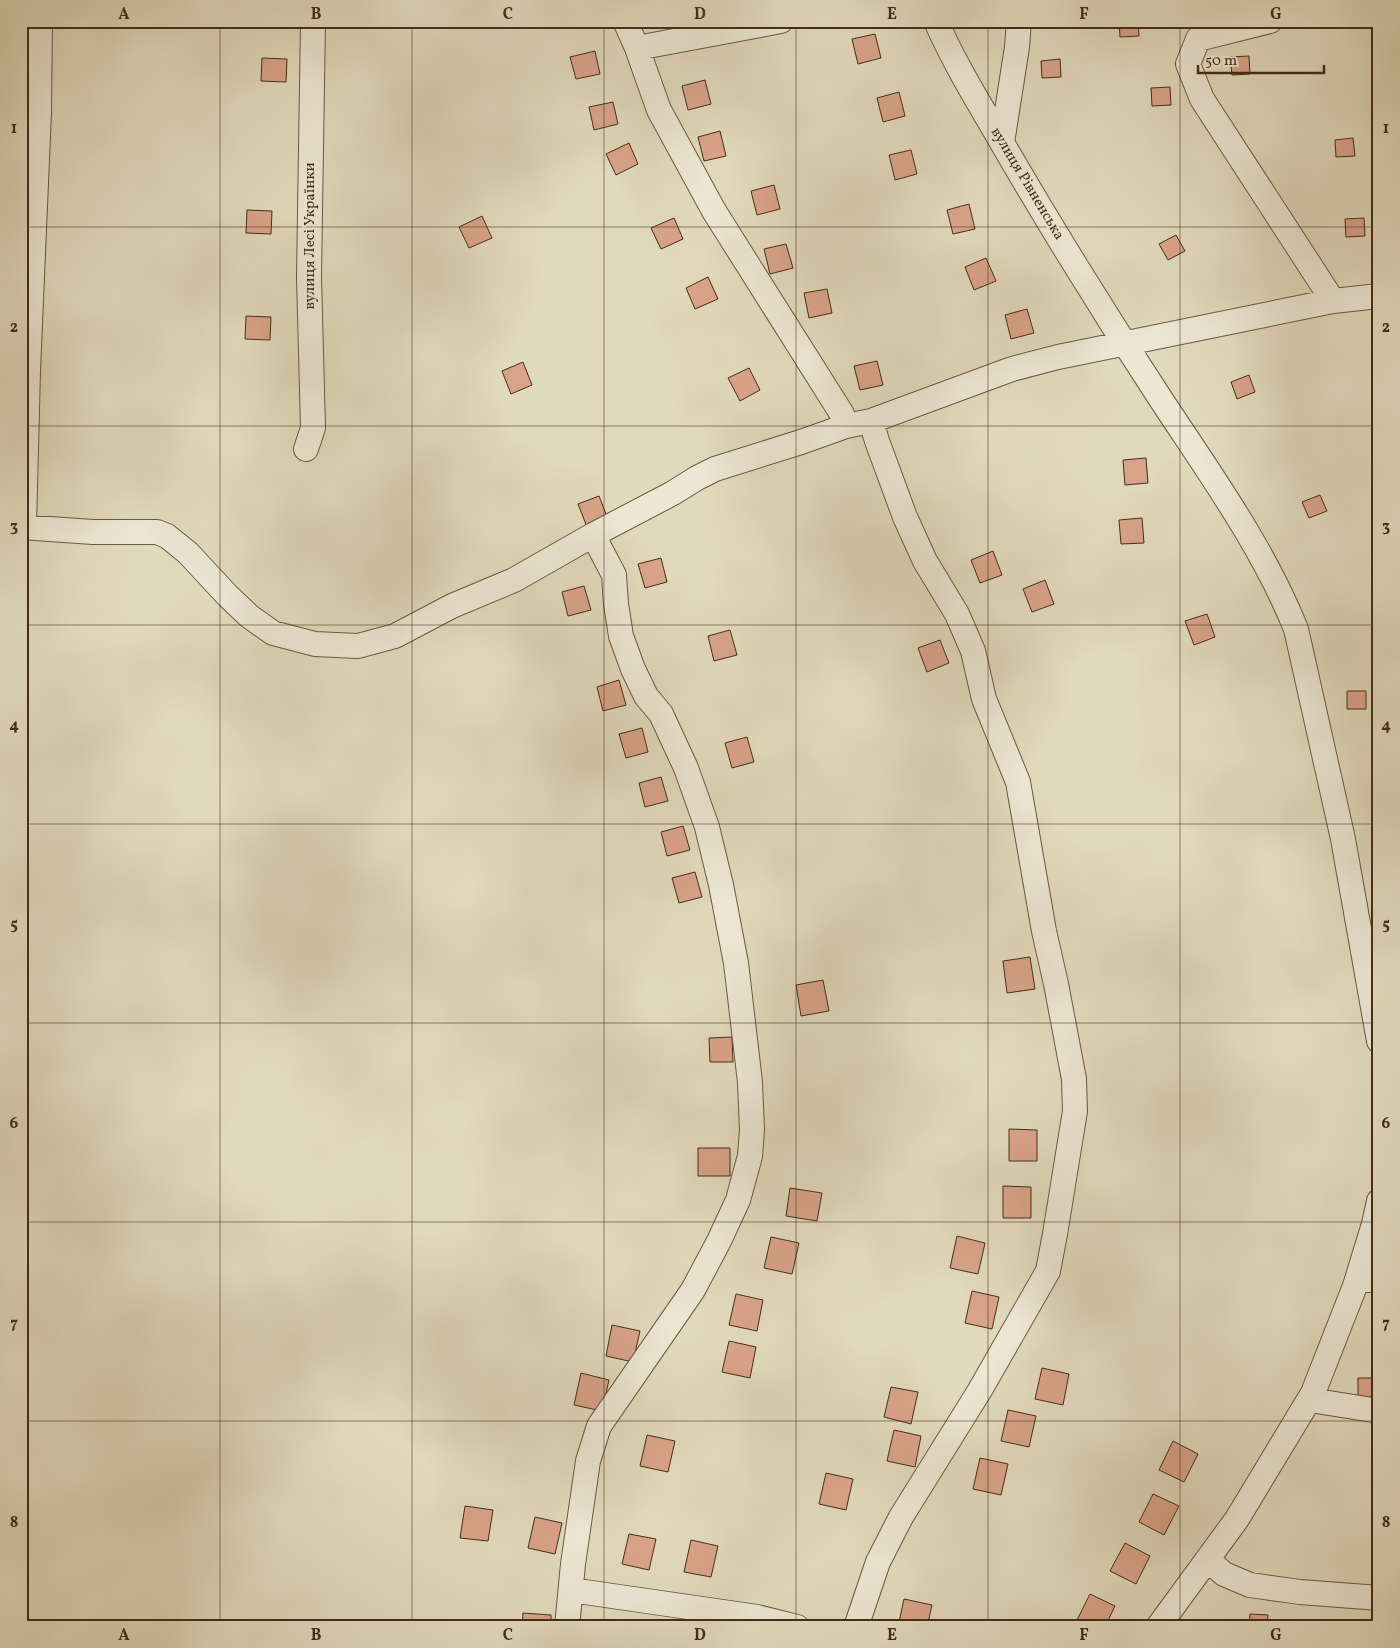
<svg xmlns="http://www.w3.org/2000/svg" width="1400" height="1648" font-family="Vollkorn,serif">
<rect width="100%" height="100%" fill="#e1d9bc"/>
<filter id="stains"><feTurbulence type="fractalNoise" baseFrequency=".004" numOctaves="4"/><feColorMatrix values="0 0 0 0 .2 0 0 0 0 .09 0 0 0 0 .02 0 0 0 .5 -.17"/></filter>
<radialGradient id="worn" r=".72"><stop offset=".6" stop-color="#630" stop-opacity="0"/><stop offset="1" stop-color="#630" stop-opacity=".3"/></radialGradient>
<path fill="#d9a38a" stroke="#442d16" d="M265 21H291L290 27 265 26Z
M1119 21H1138L1139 36 1120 37Z
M875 34 881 58 858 64 852 39Z
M595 51 600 74 576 79 570 57Z
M1249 56 1250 74 1232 75 1230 57Z
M262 58 287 59 286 82 261 81Z
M1060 59 1061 77 1042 78 1041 61Z
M705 80 711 104 688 110 682 86Z
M1170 87 1171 105 1152 106 1151 88Z
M899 92 905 116 883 122 877 98Z
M613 102 618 124 594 130 589 107Z
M720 131 726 156 704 161 698 137Z
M1353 138 1355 156 1336 157 1335 140Z
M629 143 638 164 616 175 606 154Z
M911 150 917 174 895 180 889 155Z
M774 185 780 209 757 215 751 191Z
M969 204 975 229 953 234 947 210Z
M247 210 272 211 271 234 246 233Z
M482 216 492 238 469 248 459 227Z
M674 218 683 239 661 249 651 228Z
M1364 218 1365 236 1346 237 1345 219Z
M1176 235 1185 251 1168 260 1159 244Z
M786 244 793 268 770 274 764 249Z
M986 258 996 281 974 290 965 267Z
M708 277 718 299 695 309 686 288Z
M827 289 832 313 809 318 804 293Z
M1027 309 1034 333 1011 339 1005 315Z
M246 316 271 317 270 340 245 339Z
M877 361 883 385 860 390 854 366Z
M523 362 532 385 511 394 502 371Z
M749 368 760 390 740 401 728 378Z
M1249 375 1255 392 1237 399 1231 382Z
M1146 458 1148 483 1125 485 1123 460Z
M1320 495 1327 511 1309 518 1302 502Z
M599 496 608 519 587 527 578 504Z
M1142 518 1144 543 1121 544 1119 520Z
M993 551 1002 575 980 583 971 560Z
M661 558 667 582 645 588 638 564Z
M1045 580 1054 604 1032 612 1023 589Z
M584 586 591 610 568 616 562 592Z
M1207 614 1215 637 1194 645 1185 621Z
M730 630 737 655 714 661 708 636Z
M940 640 949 663 927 672 918 648Z
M619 680 626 705 603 711 597 687Z
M1347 691H1366V709H1347Z
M642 728 648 752 626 758 619 734Z
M747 737 754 762 732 768 725 743Z
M661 777 668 801 645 807 639 783Z
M683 826 690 850 667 856 661 832Z
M695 872 702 897 679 903 672 878Z
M1030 957 1035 989 1007 993 1003 961Z
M823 980 829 1011 801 1016 796 985Z
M732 1037 733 1062H710L709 1038Z
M1009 1129 1037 1130V1161H1009Z
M698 1148H730V1176H698Z
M1003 1186 1031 1187V1218H1003Z
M790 1188 822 1193 817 1221 786 1216Z
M957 1236 985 1243 978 1274 950 1268Z
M771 1237 799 1243 792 1274 764 1268Z
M972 1291 999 1297 992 1329 965 1323Z
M736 1294 763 1300 757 1331 729 1325Z
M612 1325 640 1331 633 1362 606 1356Z
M729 1341 756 1347 750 1378 722 1372Z
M1042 1368 1069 1374 1063 1405 1035 1399Z
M581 1373 609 1380 602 1411 574 1405Z
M1358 1378H1376V1397H1358Z
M891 1387 918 1392 911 1424 884 1417Z
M1008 1410 1036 1416 1029 1447 1001 1441Z
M894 1430 921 1436 915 1467 887 1461Z
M647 1435 675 1441 668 1472 640 1466Z
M1173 1441 1198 1454 1184 1482 1159 1470Z
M980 1458 1008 1464 1001 1495 973 1489Z
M826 1473 853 1479 846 1510 819 1504Z
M1153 1494 1179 1506 1164 1535 1139 1522Z
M465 1506 493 1510 488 1541 460 1538Z
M535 1517 562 1523 555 1554 528 1548Z
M629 1534 656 1539 649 1570 622 1564Z
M691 1540 718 1546 711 1577 684 1572Z
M1125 1543 1150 1556 1136 1584 1110 1571Z
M1090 1594 1115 1606 1105 1627H1085L1076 1622Z
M904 1599 932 1605 927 1627H898Z
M523 1613 551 1615V1627H522Z
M1250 1614 1268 1615 1267 1627H1249Z"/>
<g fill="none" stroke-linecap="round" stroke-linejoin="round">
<defs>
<path id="minor" d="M625 21 637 48 659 110 714 211 842 414 846 426
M936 21C954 63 978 101 1001 141 1052 229 1106 316 1162 401 1210 474 1263 547 1296 629L1343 839 1379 1041
M1270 21 1198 39 1188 64 1202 99 1333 301
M637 48 781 21
M1002 143 1017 47 1019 21
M306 449 313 428 309 277 313 21
M21 527 93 532H157L167 536 188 553 227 595 249 616 273 633 315 644 358 646 395 636 452 606 514 580 593 535 673 493 697 478 715 469 801 442 846 426 871 421
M24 527 28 371 39 112 40 21
M1357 1280H1379
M1310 1400 1379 1411
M1208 1560 1224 1574 1250 1585 1300 1592 1379 1598
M571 1590 757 1617 797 1627
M567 1627 573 1564 588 1461 599 1426 693 1290 719 1241 738 1200 750 1156 752 1130 750 1082 736 963 721 885 707 827 686 768 661 714 646 696 633 669 621 636 616 604 614 575 593 535
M856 1627 878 1562 901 1517 980 1390 1048 1271 1055 1234 1075 1111 1074 1079 1056 984 1044 931 1018 782 984 699 973 651 957 614 925 561 905 517 877 441 871 421 1012 369 1058 357 1333 301 1379 296
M1158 1627 1237 1519 1313 1393 1355 1286 1374 1224 1379 1201"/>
</defs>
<use href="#minor" stroke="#6b5840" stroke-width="26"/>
<use href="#minor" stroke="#ece6d3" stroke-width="24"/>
</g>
<path fill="none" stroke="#442d16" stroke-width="1" stroke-opacity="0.55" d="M220 21V1627M412 21V1627M604 21V1627M796 21V1627M988 21V1627M1180 21V1627M21 227H1379M21 426H1379M21 625H1379M21 824H1379M21 1023H1379M21 1222H1379M21 1421H1379"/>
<g text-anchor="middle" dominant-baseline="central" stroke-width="4" stroke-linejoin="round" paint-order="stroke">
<g font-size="15" fill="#442d16" stroke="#ece6d3">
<text transform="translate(1027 184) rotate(59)">вулиця Рівненська</text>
<text transform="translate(310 236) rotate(-90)">вулиця Лесі Українки</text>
</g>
</g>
<rect width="1400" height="1648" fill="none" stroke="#e1d9bc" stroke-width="55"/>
<path d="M1198 65v8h126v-8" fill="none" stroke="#442d16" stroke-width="2.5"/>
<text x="1205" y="65" font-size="15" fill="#442d16" stroke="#ece6d3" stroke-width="4" paint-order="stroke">50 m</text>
<rect x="28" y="28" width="1344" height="1592" fill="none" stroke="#442d16" stroke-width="2"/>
<g font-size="16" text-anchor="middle" font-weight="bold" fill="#442d16">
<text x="124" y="19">A</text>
<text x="316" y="19">B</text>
<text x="508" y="19">C</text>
<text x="700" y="19">D</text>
<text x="892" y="19">E</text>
<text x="1084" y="19">F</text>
<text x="1276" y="19">G</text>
<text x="14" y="133">1</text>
<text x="1386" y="133">1</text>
<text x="14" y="332">2</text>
<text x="1386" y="332">2</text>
<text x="14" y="531">3</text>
<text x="1386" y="531">3</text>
<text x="14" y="730">4</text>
<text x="1386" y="730">4</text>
<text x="14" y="929">5</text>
<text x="1386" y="929">5</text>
<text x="14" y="1128">6</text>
<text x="1386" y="1128">6</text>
<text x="14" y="1328">7</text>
<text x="1386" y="1328">7</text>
<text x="14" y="1527">8</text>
<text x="1386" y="1527">8</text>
<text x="124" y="1640">A</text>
<text x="316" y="1640">B</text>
<text x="508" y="1640">C</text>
<text x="700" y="1640">D</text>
<text x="892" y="1640">E</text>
<text x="1084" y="1640">F</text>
<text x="1276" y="1640">G</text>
</g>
<rect width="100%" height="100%" filter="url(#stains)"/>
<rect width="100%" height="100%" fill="url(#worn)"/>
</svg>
